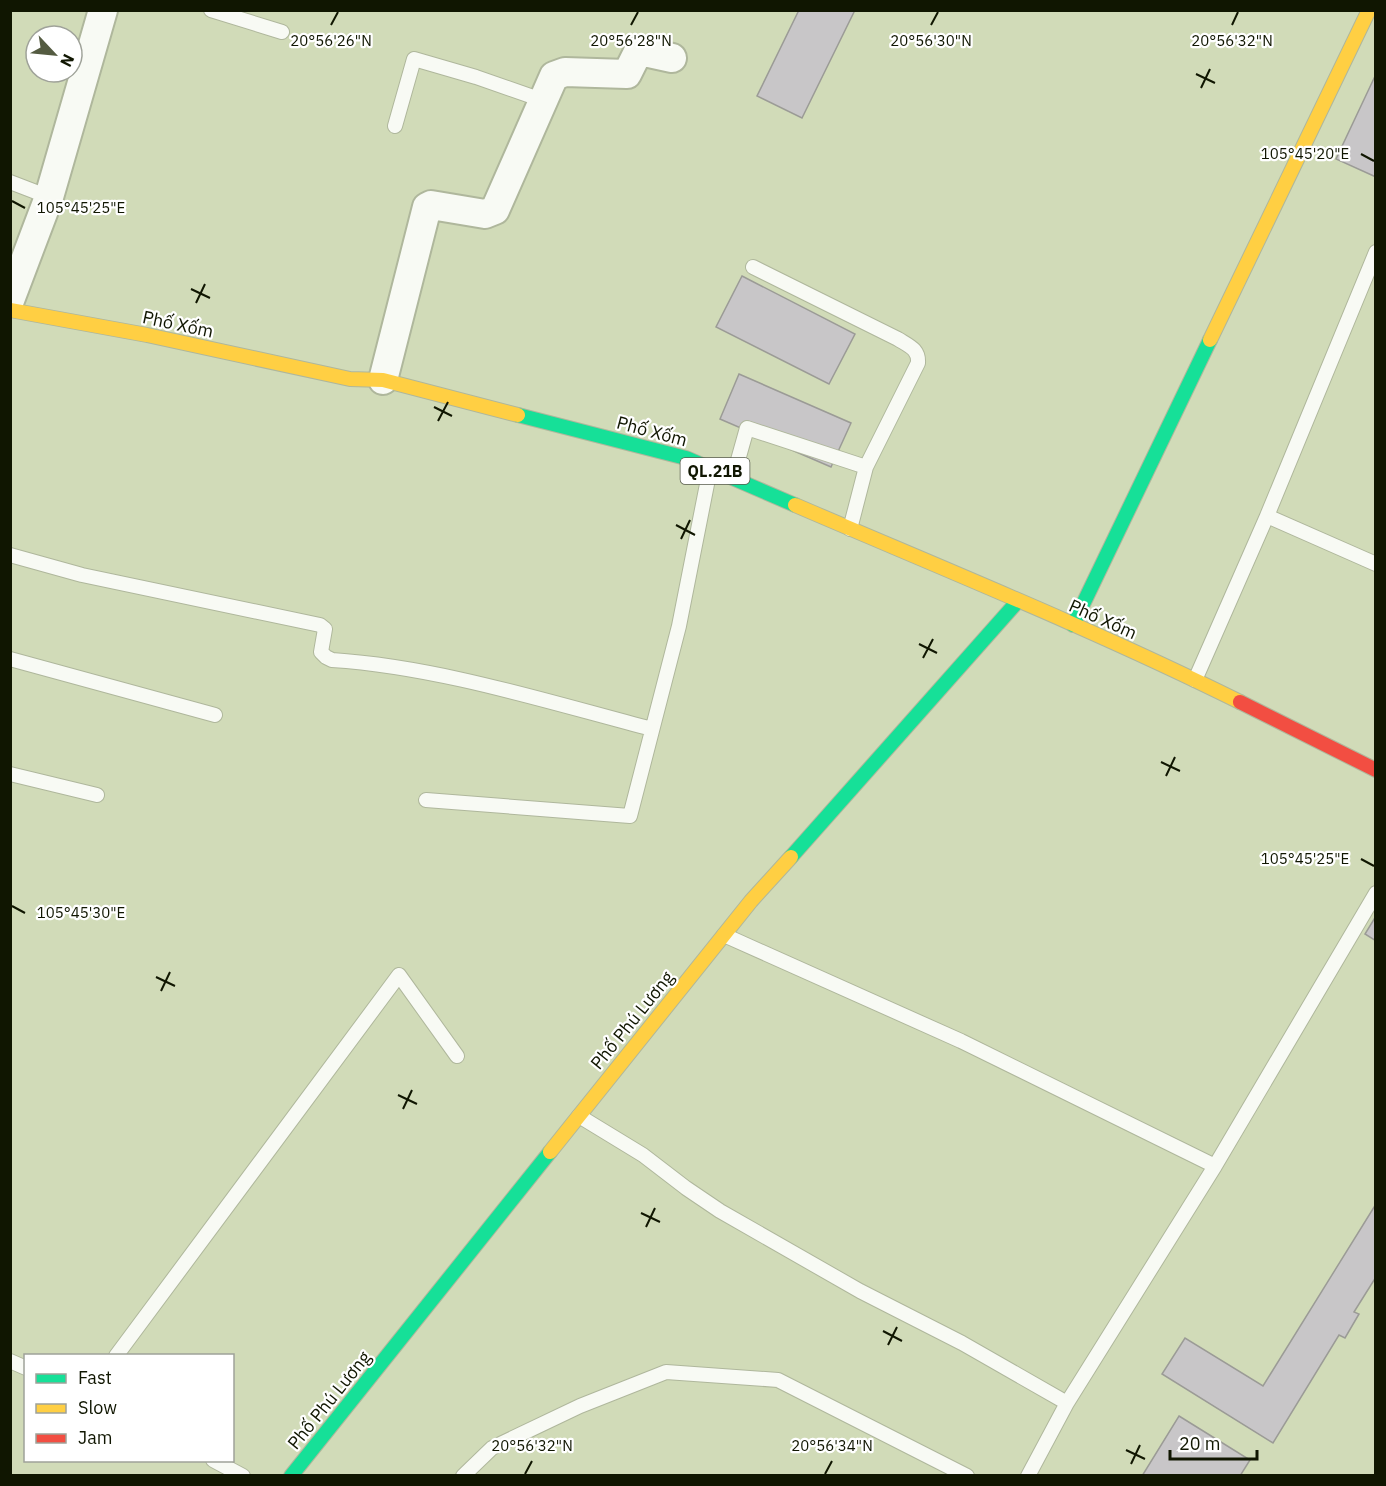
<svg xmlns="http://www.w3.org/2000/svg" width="1386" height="1486" font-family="'IBM Plex Sans',sans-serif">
<rect width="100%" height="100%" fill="#d1dbb8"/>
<path fill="#c8c6c8" stroke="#9b9b96" stroke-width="1.5" d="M799 10H855L802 118 757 96Z
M1376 74V177L1336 159Z
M742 276 855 334 829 384 716 327Z
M739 374 851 423 831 467 720 419Z
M1376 916V941L1365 934Z
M1376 1204V1277L1354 1312 1359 1314 1345 1338 1339 1335 1273 1443 1162 1374 1185 1338 1263 1386Z
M1179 1416 1250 1460 1240 1476H1142Z"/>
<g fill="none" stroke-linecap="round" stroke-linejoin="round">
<defs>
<path id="lane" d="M211 10 282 32
M395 126 414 59 476 77 542 100
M10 182 49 197
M753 267 898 339C909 346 919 349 918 363L866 467
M733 478 747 428 866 467 850 529
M1267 516 1376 252
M10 555 82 575 320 625 325 629 321 652 326 657 332 660C439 667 548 702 652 729
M10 659 215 715
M1195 680 1267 516 1376 564
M10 774 97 795
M426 800 630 816 679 626 710 469
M724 935 961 1041 1215 1166
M579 1116 643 1155 686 1188 720 1211 860 1291 962 1343 1067 1403
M116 1356 399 975 457 1056
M10 1361 26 1368
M213 1460 243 1476
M463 1476 492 1448 580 1406 666 1372 778 1380 967 1476
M1028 1476 1067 1403 1215 1166 1376 893"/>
<path id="street" d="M10 300 49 197 103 10
M383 380 427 207 431 205 485 214 495 210 554 76 565 72 627 74 637 54 640 51 672 58"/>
<path id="fast" d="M518 415 686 458 795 505
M1073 625 1210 340
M791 857 1018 601
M291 1476 550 1152"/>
<path id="slow" d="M10 310 147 335 350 379 383 380 518 415
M1210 340 1369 10
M795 505C944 569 1095 630 1240 702
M550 1152 751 901 791 857"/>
<path id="jam" d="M1240 702 1376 770"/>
</defs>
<use href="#lane" stroke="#afb79c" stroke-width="16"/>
<use href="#street" stroke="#afb79c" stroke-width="32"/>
<use href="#fast" stroke="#afb79c" stroke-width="16"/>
<use href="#slow" stroke="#afb79c" stroke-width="16"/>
<use href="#jam" stroke="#afb79c" stroke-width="16"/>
<use href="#lane" stroke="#f8faf4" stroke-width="14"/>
<use href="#street" stroke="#f8faf4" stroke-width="28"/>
<use href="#fast" stroke="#16e098" stroke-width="14"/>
<use href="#slow" stroke="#ffcf43" stroke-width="14"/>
<use href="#jam" stroke="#f24e42" stroke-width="14"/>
</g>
<path fill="none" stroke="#101601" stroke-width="2" d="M331 25 338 12M631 25 638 12M931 25 938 12M1232 25 1238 12M1196 74 1215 83M1201 88 1210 69M1361 154 1374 161M12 201 25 208M191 289 210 298M196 303 205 284M434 407 452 416M438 421 448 402M676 525 695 535M681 539 690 520M919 644 937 653M923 658 933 639M1161 762 1180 771M1166 776 1175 757M1361 859 1374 866M12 906 25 913M156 977 175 986M161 991 170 972M398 1095 417 1104M403 1109 412 1090M641 1213 660 1222M646 1227 655 1208M883 1331 902 1341M888 1345 897 1327M1126 1450 1145 1459M1131 1464 1140 1445M525 1474 532 1461M825 1474 832 1461"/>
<g text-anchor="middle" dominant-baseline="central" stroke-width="4.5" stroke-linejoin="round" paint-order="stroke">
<rect fill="#fff" stroke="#585c4d" stroke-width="1.5" x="680.5" y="458" width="69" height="26" rx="4.5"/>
<g font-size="16" font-weight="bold" fill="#101601">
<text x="715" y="471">QL.21B</text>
</g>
<g font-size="18" fill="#101601" stroke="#fff">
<text transform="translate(178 324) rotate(12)">Phố Xốm</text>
<text transform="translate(652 431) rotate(15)">Phố Xốm</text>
<text transform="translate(1103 619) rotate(24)">Phố Xốm</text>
<text transform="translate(632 1020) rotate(-51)">Phố Phú Lương</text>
<text transform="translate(329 1400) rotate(-51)">Phố Phú Lương</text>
</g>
</g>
<g font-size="15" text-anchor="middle" fill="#101601" stroke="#fff" stroke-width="4.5" stroke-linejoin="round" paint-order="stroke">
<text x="331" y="46">20°56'26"N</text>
<text x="631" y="46">20°56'28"N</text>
<text x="931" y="46">20°56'30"N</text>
<text x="1232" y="46">20°56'32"N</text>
<text x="1305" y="159">105°45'20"E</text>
<text x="81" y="213">105°45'25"E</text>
<text x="1305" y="864">105°45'25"E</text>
<text x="81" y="918">105°45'30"E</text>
<text x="532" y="1451">20°56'32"N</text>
<text x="832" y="1451">20°56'34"N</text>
</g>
<rect width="1386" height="1486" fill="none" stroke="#101601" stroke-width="24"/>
<rect x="24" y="1354" width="210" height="108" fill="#ffffff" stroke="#9fa299" stroke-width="1.5"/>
<rect x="36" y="1374" width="30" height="9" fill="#16e098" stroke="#9fa299" stroke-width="1.5"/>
<text x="78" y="1384" font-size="18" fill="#101601">Fast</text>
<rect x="36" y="1404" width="30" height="9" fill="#ffcf43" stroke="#9fa299" stroke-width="1.5"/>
<text x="78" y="1414" font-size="18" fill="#101601">Slow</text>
<rect x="36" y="1434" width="30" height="9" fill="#f24e42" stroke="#9fa299" stroke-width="1.5"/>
<text x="78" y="1444" font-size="18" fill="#101601">Jam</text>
<g transform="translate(54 54) rotate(116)"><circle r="28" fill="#ffffff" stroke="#9fa299" stroke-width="1.5"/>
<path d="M0-4.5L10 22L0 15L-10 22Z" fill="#545b41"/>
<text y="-9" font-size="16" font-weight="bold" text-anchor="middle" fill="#101601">N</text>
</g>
<path d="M1170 1450v9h87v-9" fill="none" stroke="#101601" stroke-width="3"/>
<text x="1179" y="1450" font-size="18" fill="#101601" stroke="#ffffff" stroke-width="4.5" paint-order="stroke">20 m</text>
</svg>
